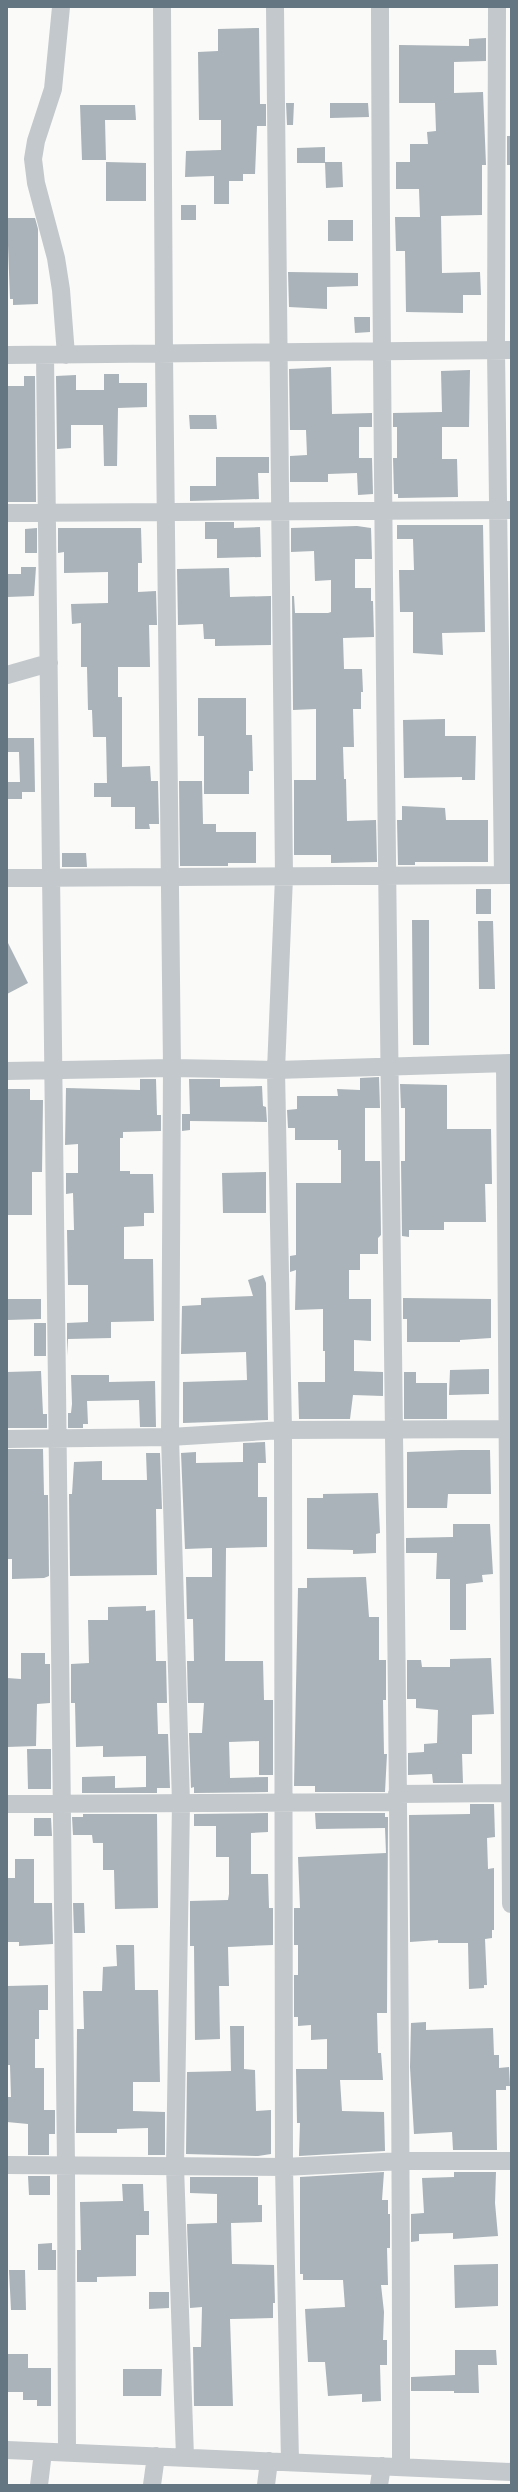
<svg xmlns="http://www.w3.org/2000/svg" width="518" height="2492" font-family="Karla,sans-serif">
<rect width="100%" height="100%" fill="#fafaf8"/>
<path fill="#aab3b9" d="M259 28 260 104H266V126H257L255 174H243V181H229V204H214V176L185 177 186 151 221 150V120H199L198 52 218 51V29Z
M486 38V61L454 62V93L483 92 486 165H482V215L441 216 442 273 480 272 481 295H463V313L406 312 405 251H396L395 217H420L419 189H396V162H410V144H428L427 132 436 131 435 103H399V45L469 46V39Z
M286 103H294L293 125H287Z
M330 103H368L369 117 330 118Z
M80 105H135L136 120H105L106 160H82Z
M507 136H511V165H507Z
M325 147V162H342L343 187 326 188 325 163H297V148Z
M106 162 146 163V201H106Z
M181 205H196V220H181Z
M7 218H35L38 229V304L13 305V299H10Z
M328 220H353V241H328Z
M288 272 358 273V286L327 287V309L289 307Z
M354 317H370V332L355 333Z
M331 367 332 414 372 413V427H359V458H372L373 494 358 495 357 473 328 474V482H290V456L307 455 306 430H290L289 369Z
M470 370 469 427H442V459H457L458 497 398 498V494H394L393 458H397V427H393V413L442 412 441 371Z
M104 374H119V383H147V407L118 408 117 466H104L103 425H71V448L57 449 56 376 76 375V390H104Z
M24 376H35L36 502H7V386H24Z
M189 415H216L217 429H190Z
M216 457H269V473H258L259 499 190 501V486H216Z
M205 522H234V528L260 527 261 557 217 558V539H205Z
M397 525H483L485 632 442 633 443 655 413 653V612H400L399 570H414L413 539H397Z
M357 526 371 528 372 559H355V588H371V601H373L374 637 343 638 344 669H362L363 692H361V709H353L354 747H343L344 779H346L347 821 376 820 377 862 331 863V855H294V780H316V709L293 710 292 596H294L295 613H328L331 612V580L315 581 314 551 291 552V528Z
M37 528V553H25V529Z
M58 528H141L142 563H138V592L156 591 157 625H149L150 667H118V697H122V767L150 766 151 781H158L159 824H149L150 829H135V807H111V797H94V783H107L106 737H93L92 710H88L87 667H81V623L72 624 71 604 108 603V572L64 573V552L58 553Z
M21 567H36L34 596 7 597V574H21Z
M229 568 230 597 271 596V645L215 646V639H204L203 624 178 625 177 569Z
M198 698H246V735H252L253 771H249V794H204V736H198Z
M445 719V736H476L475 780H462V777L404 778 403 720Z
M7 738H34L35 792H22V799H7V782H20L19 752H7Z
M179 781H202L203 824H216V832H256V863H228V866H180Z
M402 806 445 808 446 820H488V862H415V865H398L397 820H402Z
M62 853H86L87 867H62Z
M476 889H491V914H476Z
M412 920H429V1045H413Z
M478 921H493L495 989H479Z
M7 941 28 983 7 994Z
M379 1077 380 1108H365V1161H380L381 1235 378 1238V1254H360V1270H349V1299H371V1341L354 1340V1371L383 1372V1396L353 1395 350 1419H299L298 1382H325V1351H323V1309L295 1310 296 1270 290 1272V1256L296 1255V1183H341V1150H338V1140H295V1128H288L287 1110 297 1109V1096H338L337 1089 360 1090V1078Z
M140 1079H156L157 1115H161V1131L123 1132V1138H120V1171H130V1174H153L154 1213H144V1226L124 1227V1259H153L154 1321 111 1322V1338L68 1339 67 1356V1323L88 1322V1285H68L67 1230H74L73 1193 66 1194V1173H78V1144L65 1145 66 1088 140 1090Z
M189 1079H220V1087L262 1086 263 1106 266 1107 267 1122 190 1121V1130L182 1131V1114H190Z
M400 1084 447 1085V1129H491L492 1184H485L486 1222H444V1230H409V1237L402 1236 401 1161H405V1108H401Z
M7 1089H30V1100H43L42 1172H32V1215H7Z
M266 1172V1213H223L222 1173Z
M263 1275 266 1283 268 1420 183 1423V1382L247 1380 246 1352 181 1354 182 1306 201 1305V1298L253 1296 248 1280Z
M403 1298 491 1299V1338L460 1340V1342H407V1319H403Z
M7 1299H41V1319L7 1320Z
M34 1323H46V1356H34Z
M489 1369V1394L449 1395 450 1370Z
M41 1371 43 1414H47V1428H7V1372Z
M404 1372H416V1383H447V1419H404Z
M71 1375H109V1382L155 1381 156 1427H140L139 1400 87 1401 88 1424H83V1428H68V1413H71L72 1404Z
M265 1442 266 1463H258V1497H267V1547L226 1548 225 1661H263L264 1700H273V1775H259V1741L229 1742 230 1778 268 1777V1792L194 1793V1787L191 1788 189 1733H202L204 1703H188L187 1661H194L193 1619H187L186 1577H212V1548L185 1549 181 1453 196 1452V1463L243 1462V1443Z
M7 1449H43L44 1495H48L49 1576 44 1578 12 1579V1559H7Z
M461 1450H490L491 1494H448L447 1508H407V1452Z
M146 1453H160L162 1509H156L157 1575 70 1576 69 1494H72L74 1462 102 1461V1480H147Z
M378 1493 380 1533 376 1534V1553L353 1554V1550L307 1549V1498H323V1494Z
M453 1524H490L493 1574 482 1575 483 1582 466 1584V1630H450V1579H436L437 1553H406V1538L453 1537Z
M366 1577 369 1617H379V1660H386V1700H383L384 1754H387L385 1792H315V1786H294L298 1588H307V1578Z
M146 1606V1611L155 1610 156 1661H166L167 1703H157L158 1734H168L170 1788H157V1793H82V1777L115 1776V1788L146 1787V1756L103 1757V1746L76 1747 75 1703H71V1664L89 1663 88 1620H108V1607Z
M21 1653H45V1664H50V1703L37 1704 36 1746 7 1747V1678L21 1679Z
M491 1658 494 1714 472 1715V1754H462L463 1783H433L432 1774 408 1775V1753L424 1752V1744L437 1743 438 1710 416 1708V1699H407V1660H421L422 1667H450V1659Z
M27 1749H51V1789H28Z
M470 1804H494L495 1837 487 1838 488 1869 494 1868V1930H492V1938L485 1939 487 1985H484V1988L469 1989 468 1943H438V1940L410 1942 409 1815 470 1814Z
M268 1813V1832L251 1833V1874H268L269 1908H273V1945L228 1947 229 1986H219L220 2039 195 2040 194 1946H190V1901L228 1900 229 1894V1857H216V1826H194V1814Z
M315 1813H385V1817H388L387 2013H377L378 2053H381L383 2080H340L342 2111 384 2112 385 2151 299 2156 300 2123H297L296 2069H327V2039L311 2040V2025L298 2026V2017H294V1975H298V1945H294V1908H300L298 1857 386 1853 385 1828 316 1829Z
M83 1814H157L158 1908 115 1909 114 1870H103V1843H93L92 1835H73L72 1817H83Z
M34 1818H51L52 1836H34Z
M15 1859H34V1903H52L53 1944 19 1946V1942H7V1878H15Z
M73 1903H84L85 1933H74Z
M116 1945H134L135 1990H158L160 2082H133V2111L165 2112V2155H148V2128L117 2129V2133H76L77 2029H84L83 1991H102L103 1967 117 1966Z
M48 1985V2010H39V2039H35V2068H44V2110H55V2134H49V2155H28V2124L7 2122V2097H11L10 2065H7V1986Z
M426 2022V2030L493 2028 494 2055H499V2068L509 2067 510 2086H506V2090H496L497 2150H453L452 2132 414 2134 410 2067 411 2023Z
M230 2026H244V2069L255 2070 256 2111 271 2110V2154L258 2156 186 2154 187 2072 231 2071Z
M384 2172 382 2200H388V2214H390V2248H387L388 2285H381L384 2312 383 2340H387V2365H380L381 2401 362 2402V2394L328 2396 325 2362H308L305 2309 345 2307 343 2280H303V2274H300V2177Z
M454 2172H496L495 2203 498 2236 453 2239V2233L419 2234V2241L411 2242V2214L424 2213 422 2178 454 2177Z
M28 2176H50V2195H29Z
M190 2177H258V2205H262V2222L231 2223 232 2264 274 2265 275 2303H273V2318L230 2319 233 2406H194L193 2347H201L202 2307 190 2308 187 2224 217 2223V2194L190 2193Z
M122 2184H143L144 2211H149V2235H136V2276L97 2277V2282H77V2250H81L80 2202 123 2201Z
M52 2243V2250H56V2270H38V2244Z
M498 2264V2306L455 2308 454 2265Z
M9 2270H25L26 2310H11Z
M149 2292H169V2308L149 2309Z
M455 2350H496L497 2365H478L479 2393H454V2391H411V2377L455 2375Z
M7 2354H28V2368H51V2406H37V2400H23V2392H7Z
M123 2369H162L161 2396H123Z"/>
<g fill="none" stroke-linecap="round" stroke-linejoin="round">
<path stroke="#c3c8cc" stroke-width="18" d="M61 7 53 89 36 141 33 159 36 183 56 258 61 290 66 355
M162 7 164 354 172 1068 170 1437 181 1803 175 2166 185 2457
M275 7 284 877 276 1070 283 1430 284 2167 290 2462
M380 7C382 827 402 1647 401 2467
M497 7 496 351 503 875
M7 355 511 350
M45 355 66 2164 67 2452
M7 513 511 510
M7 675 49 663
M7 878 511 875
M505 1064 511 1904
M7 1071 172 1068 276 1070 511 1063
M7 1439 170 1437 283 1430 511 1429
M397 1794 509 1793
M7 1804 398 1802
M7 2165 284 2167 402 2161H511
M7 2450 511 2472
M39 2485 43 2452
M152 2485 156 2456
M266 2485 269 2461
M379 2485 382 2466"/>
</g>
<rect width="518" height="2492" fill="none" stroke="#657683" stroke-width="16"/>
</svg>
